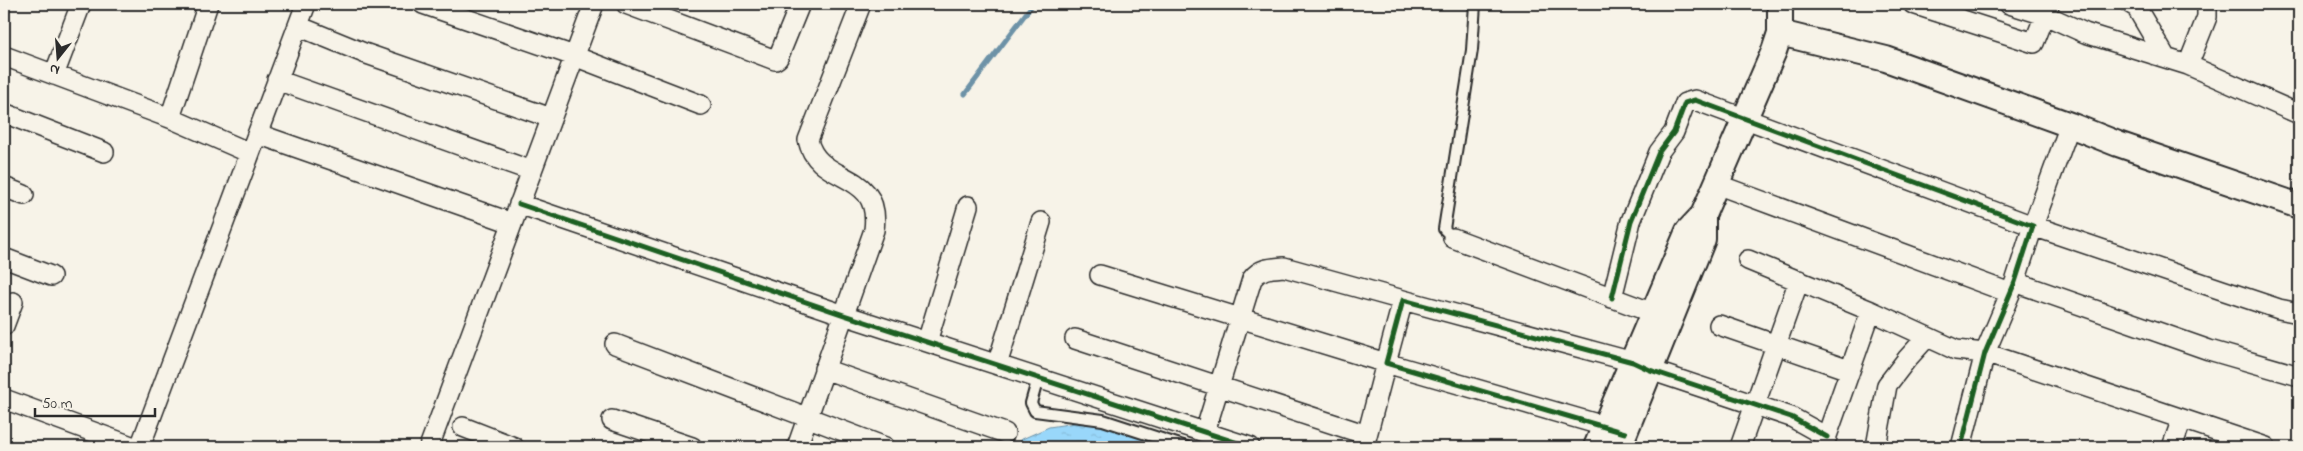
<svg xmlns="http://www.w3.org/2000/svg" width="2303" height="451" font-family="'Indie Flower',sans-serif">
<defs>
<pattern id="water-ripples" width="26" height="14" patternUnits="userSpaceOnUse" patternTransform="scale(1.25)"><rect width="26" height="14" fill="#99d7fa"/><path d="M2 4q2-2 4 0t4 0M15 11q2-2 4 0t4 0" fill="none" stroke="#84b9d6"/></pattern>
</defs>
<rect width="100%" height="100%" fill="#f7f3e8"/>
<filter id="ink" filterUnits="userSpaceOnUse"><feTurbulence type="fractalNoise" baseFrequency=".02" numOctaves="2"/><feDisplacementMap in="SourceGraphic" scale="10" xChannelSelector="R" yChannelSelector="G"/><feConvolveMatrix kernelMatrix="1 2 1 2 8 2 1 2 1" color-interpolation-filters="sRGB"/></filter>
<g filter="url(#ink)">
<path fill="url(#water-ripples)" stroke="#6d92a7" d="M1075 423 1114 425 1198 447H1018L1020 440 1049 427Z"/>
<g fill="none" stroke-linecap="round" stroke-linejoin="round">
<path stroke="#6d92a7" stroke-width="5" d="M965 94 1033 4"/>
<defs>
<path id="service" d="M1453 238 1444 229 1472 50 1475 4
M1038 378 1031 403 1035 411 1103 420 1186 447"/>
<path id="minor" d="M423 4 574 56 701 105
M626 4 775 60 778 58 800 4
M1913 4 2034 43 2049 5
M2009 4 2045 15 2085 33 2188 65 2299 114
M2131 4 2136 7 2166 58
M298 26 364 53 551 118
M4 56 170 118 250 153
M2188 65 2207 17V4
M54 75 81 4
M277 80 532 171
M4 113 104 152
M170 118 208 4
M2070 125 2033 226 2222 290 2279 309 2299 313
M258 134 512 223
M1716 184 2010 293
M4 187 24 195
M519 204 844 315 1250 447
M1453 238 1653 313
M4 258 51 276
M1748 260 1871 311 1823 447
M1100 275 1386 363 1364 447
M2015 282 2209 350 2299 376
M1612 298 1631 221 1659 152 1674 132 1685 103 1695 100 2033 226 2015 282 1985 353 1961 447
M1871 311 1956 350 1985 353 2266 447
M1719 325 1849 370
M4 326 13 302
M1075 339 1367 435
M927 342 968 206
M615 344 885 447
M997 365 1041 222
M824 369 1005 433
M4 399 134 447
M612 420 692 447
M463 427 514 447
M1618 430 1386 363 1403 300 1633 362 1650 370 1791 417 1827 437
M1205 432 1252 279C1260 268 1271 268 1284 267L1403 300
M140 447 306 4
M429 447 594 4
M797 447 874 230C882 168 818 186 808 140L861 4
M1740 447 1799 280
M1876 447 1887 385 1907 359 1927 337
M2172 447 2182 419"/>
<path id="tertiary" d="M1780 33 1886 59 2070 125 2118 144 2299 206
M1596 447 1688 231 1703 215 1774 51 1780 33V4
M1619 447 1703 239V215"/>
</defs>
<use href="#service" stroke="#2b2b2b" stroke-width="14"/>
<use href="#minor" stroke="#2b2b2b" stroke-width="22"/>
<use href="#tertiary" stroke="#2b2b2b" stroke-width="28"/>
<use href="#service" stroke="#f7f3e8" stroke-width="10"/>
<use href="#minor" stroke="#f7f3e8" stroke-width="19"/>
<use href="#tertiary" stroke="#f7f3e8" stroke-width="24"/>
<defs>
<path id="cycleway" d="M519 204 844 315 1250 447
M1612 298 1631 221 1659 152 1674 132 1685 103 1695 100 2033 226 2015 282 1985 353 1961 447
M1625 433 1386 363 1403 300 1633 362 1650 370 1791 417 1827 437"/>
</defs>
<use href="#cycleway" stroke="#f7f3e8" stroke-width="8"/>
<use href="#cycleway" stroke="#1b5e20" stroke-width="5"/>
</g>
</g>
<rect width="2303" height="451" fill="none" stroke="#f7f3e8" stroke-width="20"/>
<rect x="10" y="10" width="2283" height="431" fill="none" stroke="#2b2b2b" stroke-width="2" filter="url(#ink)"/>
<g transform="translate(58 58) rotate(197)" stroke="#f7f3e8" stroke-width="4" paint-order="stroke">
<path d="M0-4L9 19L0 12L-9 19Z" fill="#2b2b2b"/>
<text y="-8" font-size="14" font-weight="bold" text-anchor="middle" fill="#2b2b2b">N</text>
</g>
<path d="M35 408v8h120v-8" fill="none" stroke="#2b2b2b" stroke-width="2.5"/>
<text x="42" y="408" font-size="15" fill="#2b2b2b" stroke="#f7f3e8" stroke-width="4" paint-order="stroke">50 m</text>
</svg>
